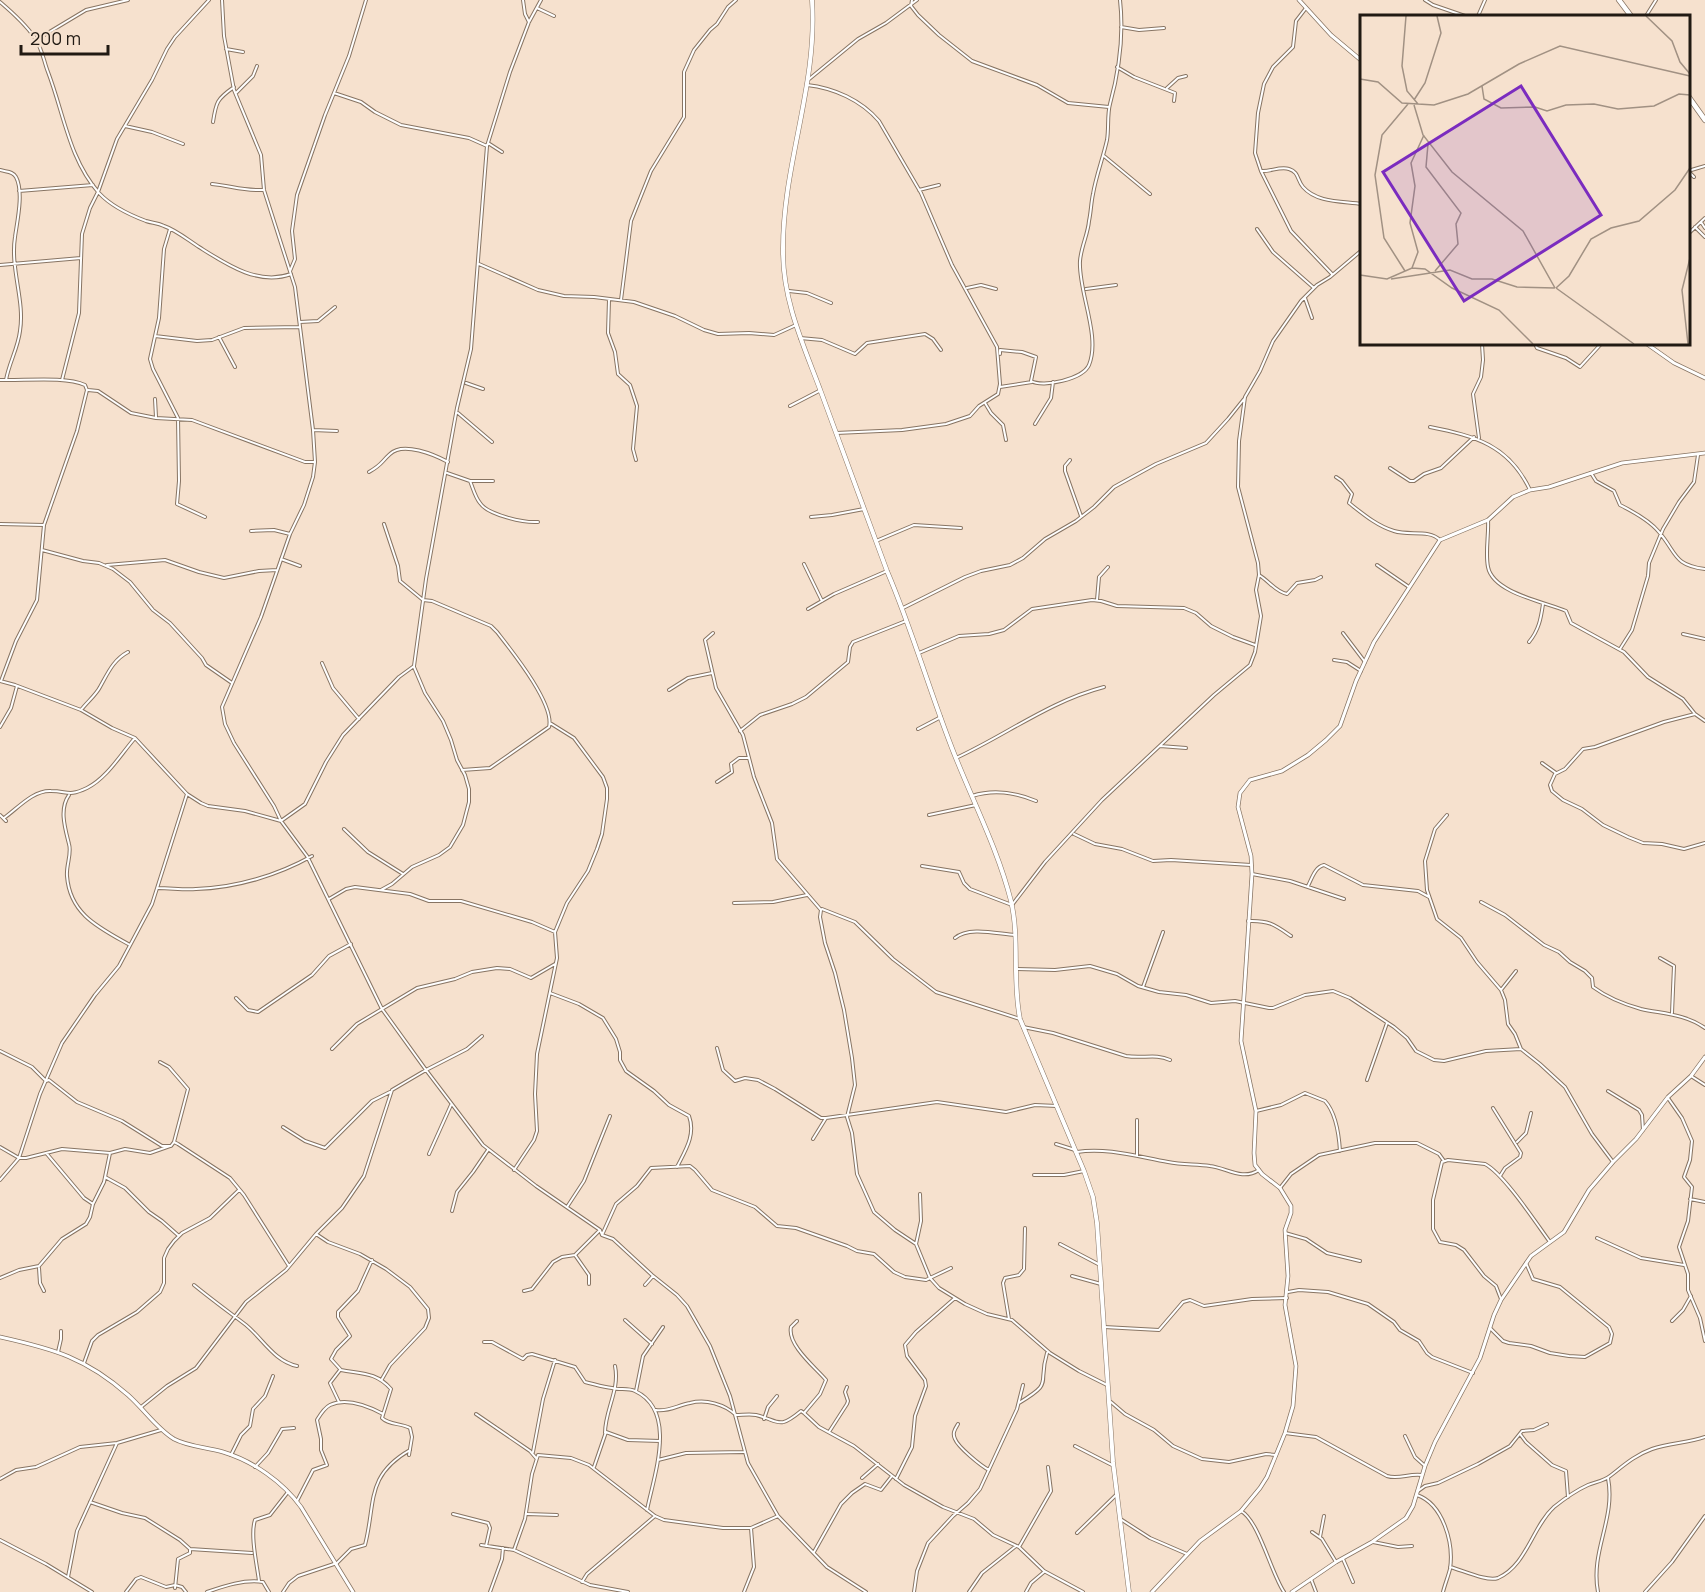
<svg xmlns="http://www.w3.org/2000/svg" width="1705" height="1592" font-family="Manrope,sans-serif">
<rect width="100%" height="100%" fill="#f6e1ce"/>
<g fill="none" stroke-linecap="round" stroke-linejoin="round">
<defs>
<path id="minor" d="M222 0 224 36 234 90 261 155 264 190 295 287 313 430 315 462 313 477 304 505 290 534 261 617 222 707 225 724 234 743 274 806 281 821 307 856 382 1009 426 1070 483 1145 536 1186 600 1230 602 1235 613 1239 652 1275 677 1295 687 1306 710 1346 730 1396 748 1463 778 1516 827 1567 866 1592
M523 0 525 14 529 22
M912 0 911 6 918 15 939 35 972 61 1037 85 1068 103 1109 107
M1425 0 1433 5 1465 16
M0 2C13 13 26 25 35 38 42 48 44 62 48 72 64 114 69 159 99 193 111 206 130 215 146 221 152 223 158 223 164 226 176 230 188 240 199 247 226 264 258 286 291 274
M537 8 554 16
M1306 8 1296 21 1293 47 1273 67 1264 84 1258 113 1255 153 1261 171C1270 172 1280 166 1289 169 1299 172 1297 180 1303 187 1317 203 1342 201 1362 204
M1478 16 1485 0
M1646 16 1656 0
M1121 27 1139 30 1164 28
M36 40 86 10 128 0
M226 49 243 52
M1117 67 1134 77 1175 93 1174 101
M808 80 858 39 886 23 917 0
M807 85C834 88 861 100 879 121L921 193 952 265 997 347 1000 384 998 394 979 406 970 416 946 424 902 430 836 433
M1167 88 1178 78 1186 76
M236 93 253 76 257 66
M334 93 361 102 375 112 401 125 469 138 487 146
M213 122C216 102 217 99 234 87
M125 126 152 132 183 144
M488 143 502 152
M1104 156 1150 194
M0 170C6 172 13 171 16 177 24 192 17 222 15 237 10 269 25 300 20 331 18 348 9 363 6 380
M1261 171 1291 231 1332 274
M1688 171 1705 166
M1688 171 1694 177
M212 184C232 186 243 191 264 190
M919 190 939 185
M19 191 93 185
M1701 222 1705 228
M1695 227 1705 237
M170 229 164 249 159 318 150 359 153 369 178 418 179 481 177 504 205 517
M1257 229 1273 252 1314 288
M1688 234 1705 218
M479 264 538 290 564 296 594 297 634 302 675 316 704 330 718 334 749 333 774 335 796 325
M0 265 81 258
M290 271 295 259 292 231 297 195 325 115 349 56 366 0
M967 288 981 285 996 289
M1086 289 1116 285
M789 291 807 293 831 303
M1305 298 1312 318
M609 300 608 333 615 352 618 374 630 385 637 406 633 449 636 460
M621 300 631 221 651 171 684 117V72L694 50 710 30 717 24 728 7 736 0
M300 322 318 321 335 307
M155 336 197 341 212 340 244 328 300 327
M219 337 235 367
M800 338 822 340 855 354 867 343 925 334 933 339 941 350
M1535 344 1537 348 1566 358 1580 367 1601 344
M1000 354V350L1022 352 1036 357 1031 381C1043 388 1083 379 1089 365 1101 336 1078 291 1080 261 1081 247 1088 234 1089 221 1091 212 1091 203 1093 194 1096 176 1103 158 1107 140 1109 129 1107 115 1110 104 1119 71 1124 35 1120 0
M0 380C23 381 65 376 85 385L87 390 77 431 44 525 37 600 16 641 1 681
M62 380 79 313 82 234 90 208 98 192 117 139 152 80 167 49 175 37 209 0
M466 383 483 389
M1000 387 1032 382
M88 390 98 391 131 413 156 418 192 420 305 462H315
M155 399 156 417
M985 403 991 413 1003 425 1006 440
M790 406 819 391
M458 413 492 442
M1035 424 1051 398 1053 382
M1430 427C1475 436 1509 445 1530 490
M313 430 337 431
M1479 438 1473 394 1481 377 1483 360 1482 344
M1070 460 1065 466V471L1081 516
M1390 468 1410 481H1414L1424 474 1441 468 1474 437
M369 472C383 464 380 463 390 454 403 441 435 455 448 462
M447 473 470 481H493
M1591 473 1596 481 1614 491 1620 505C1632 511 1650 521 1659 532 1677 553 1673 565 1705 569
M1336 477 1342 481 1352 494 1349 503C1363 514 1377 526 1394 531 1409 536 1429 529 1440 540
M470 481C473 488 475 497 480 503 488 515 524 523 538 522
M811 517 832 515 864 509
M1488 520C1489 535 1485 552 1488 567 1493 593 1545 602 1566 611L1571 623 1624 652 1648 677 1683 699 1695 714 1705 721
M0 524 44 525
M384 524 398 566 400 581 423 600 432 601 491 626 497 632C511 650 555 704 549 727L490 768 462 770
M251 531 274 530 290 534
M876 541 914 525 961 528
M42 550 83 561 99 563 113 569 130 582 153 610 170 623 202 658 206 665 232 683
M281 559 300 566
M804 564 822 601
M107 565 165 560 199 572 224 578 259 571 277 570
M1377 565 1409 587
M1259 575C1269 581 1276 592 1287 594L1297 583 1315 580 1321 577
M1097 600 1099 577 1108 567
M903 608 965 577 981 571 1010 565 1023 558 1045 539 1076 521 1094 507 1114 487 1156 464 1206 443 1228 419 1244 399
M808 609 834 594 887 571
M713 633 705 640 716 688 743 735 754 777 772 823 777 859 821 910 820 917 825 943 835 973 844 1010 852 1058 855 1085 847 1117 852 1133 857 1174 874 1212 895 1230 916 1244 930 1278 951 1268
M1343 633 1365 662
M1683 634 1705 639
M1529 642C1539 630 1541 618 1543 604
M1620 649 1632 630 1648 576 1649 563 1663 529 1679 502 1694 482 1698 455
M919 653 959 636 989 634 1004 630 1032 609 1092 600 1101 601 1117 606 1184 608 1196 613 1211 626 1233 637 1255 645
M1334 660 1347 662 1361 671
M322 663 333 688 359 719
M0 681 15 685 81 710 112 728 135 738 187 794 201 803 208 806 245 811 281 821 305 804 326 762 343 735 399 677 414 666 426 579 457 408 471 349 487 146 510 72 529 22 541 0
M669 690 688 678 712 673
M81 710C87 702 96 695 100 687 108 673 113 660 128 652
M1695 714 1664 722 1595 747 1583 749 1565 769 1555 774 1550 785 1552 791 1563 800 1582 809 1603 825 1628 837 1643 843 1662 844 1684 849 1705 843
M550 723 574 738 603 777 607 788V799L602 834 597 849 588 871 567 903 555 932
M0 727 11 708 17 686
M918 729 941 717
M740 731 760 715 792 704 806 697 848 662 850 647 853 642 906 621
M1160 746 1186 748
M956 758C1006 735 1050 701 1104 687
M1542 763 1556 773
M717 782 732 772 731 764 739 758H748
M69 795C59 809 65 828 69 844 72 854 66 865 67 876 70 915 100 928 130 945
M972 796C994 789 1014 792 1036 801
M0 815 6 821
M929 815 976 805
M1447 815 1435 829 1425 861 1427 890 1437 919 1461 938 1477 962 1501 990 1505 1000 1508 1024 1515 1034 1521 1049 1540 1064 1565 1087 1592 1134 1613 1162
M4 818C17 809 33 790 51 791 68 791 68 797 87 788 107 778 121 754 135 738
M344 829 368 852 403 874
M1074 834 1095 844 1122 849 1153 861 1171 860 1251 865
M922 866 959 872 964 883 970 889 1012 905 1045 862 1102 800 1214 695 1250 665 1255 652 1261 616 1256 590 1259 575 1258 563 1238 487 1239 441 1245 397 1260 371 1273 341 1301 301 1317 285 1330 277 1362 250
M1252 874 1290 881 1344 899
M1308 886C1312 878 1315 867 1324 865L1363 885 1418 891 1429 897
M158 888C171 888 184 890 196 889 236 888 278 875 312 856
M381 890 392 884 412 867 439 855 450 847 463 825 469 802V789L465 775 457 760 451 740 443 721 425 693 414 667
M329 899 346 889 355 887 410 894 429 901H461L532 922 555 932 557 958 537 1054 535 1094 537 1131 534 1140 514 1170
M1481 902 1505 915 1544 945 1559 952 1570 962 1585 971 1592 978 1593 987C1608 998 1623 1004 1641 1009 1664 1014 1685 1014 1705 1028
M734 903 773 902 807 895
M822 909 855 922 893 959 936 992 1020 1019
M1248 921C1269 920 1275 925 1291 936
M955 938C969 926 998 934 1015 935
M1660 958 1674 966 1672 1013
M1017 969 1055 970 1090 966 1117 974 1138 986 1159 992 1186 995 1211 1003 1235 1001 1269 1008H1273L1305 995 1333 991 1350 998 1394 1027 1407 1038 1416 1051 1434 1060 1444 1061 1486 1051 1521 1049
M1143 987 1163 932
M1501 990 1516 971
M550 993 579 1004 603 1018 616 1039 620 1052V1060L626 1071 654 1091 669 1105 689 1116C696 1135 685 1151 677 1167
M236 998 248 1010 258 1012 312 975 329 956 351 944
M1023 1027 1053 1033 1126 1056C1143 1059 1155 1053 1170 1060
M717 1048 723 1070 735 1081 745 1078 758 1080 775 1089 821 1118H826L937 1102 1006 1112 1035 1105 1057 1106
M332 1049 357 1024 417 988 455 979 472 972 497 968 510 969 531 978 555 964
M0 1051 32 1067 46 1081 49 1080 77 1102 122 1121 162 1146H171L174 1142 178 1144 230 1178 244 1195 289 1266
M160 1062 169 1067 188 1089 174 1142
M1691 1076 1705 1085
M1367 1080 1387 1023
M1608 1091 1639 1110 1642 1115 1643 1130
M1668 1098 1682 1118 1692 1141 1690 1160 1684 1177 1692 1187 1688 1221 1679 1247 1688 1274V1290L1700 1318 1705 1341
M1493 1108 1521 1153 1520 1157 1505 1168 1500 1176
M1256 1111 1281 1105 1305 1093 1325 1101C1336 1113 1339 1135 1340 1151
M283 1127 305 1141 325 1148 372 1101 390 1092
M813 1139 826 1118
M1517 1142 1526 1133 1531 1113
M1056 1144 1075 1150
M0 1147 19 1158H26L62 1149 110 1153 125 1149 150 1153 170 1146
M1077 1152C1106 1147 1139 1157 1168 1162 1182 1165 1196 1164 1210 1166 1227 1168 1242 1181 1259 1170
M47 1154 84 1198 93 1204
M429 1154 451 1105
M1137 1156V1120
M1034 1175H1064L1084 1171
M105 1177 125 1188 149 1212 162 1221 179 1236
M0 1180 19 1158 40 1094 62 1043 95 995 119 966 152 904 187 794
M1280 1188 1291 1174 1319 1155 1375 1143H1417L1439 1154 1444 1161
M1690 1199 1705 1202
M567 1207 584 1181 610 1116
M452 1211 457 1192 473 1172 488 1150
M1285 1233 1306 1239 1327 1253 1360 1261
M316 1234 328 1242 360 1254 386 1269 410 1287 428 1309 429 1318 425 1328 390 1365 382 1379
M602 1235 616 1204 637 1186 651 1168 690 1166 695 1170 712 1190 755 1207 777 1226 796 1228 847 1246 857 1251 874 1254 894 1272 905 1277 926 1280 930 1278 939 1288 965 1304 987 1314 1012 1320 1050 1353 1079 1371 1107 1385
M1597 1238 1641 1258 1684 1265
M916 1244 921 1221 920 1194
M1060 1244 1100 1265
M575 1255 589 1275V1284
M372 1260 358 1291 338 1312V1317L350 1336 336 1350 331 1359 341 1370C362 1374 376 1372 391 1389L382 1418C389 1425 401 1423 410 1428L412 1437 409 1455
M39 1268 40 1283 44 1291
M1072 1276 1101 1284
M0 1278 19 1270 39 1266 62 1239 86 1224 90 1217 93 1204 104 1182 110 1153
M194 1285C211 1299 229 1312 246 1325 263 1339 274 1361 297 1366
M645 1285 653 1276
M524 1291 532 1289 553 1262 562 1257 575 1255 600 1230
M1288 1292 1299 1290 1328 1292 1368 1304 1394 1322 1400 1330 1419 1341 1427 1353 1432 1357 1473 1373
M1501 1299 1496 1286 1484 1276 1464 1250 1456 1245 1440 1242 1433 1229V1200L1442 1162 1448 1160 1485 1164C1504 1174 1536 1223 1550 1242
M1009 1319 1003 1283 1005 1278 1019 1275 1024 1269 1025 1228
M625 1320 652 1344
M1672 1321 1683 1310 1691 1296
M1104 1327 1159 1330 1183 1302 1190 1300 1204 1306 1252 1299 1287 1298
M1490 1328 1503 1341 1509 1343 1531 1346 1550 1353 1569 1356 1585 1357 1610 1343 1612 1334 1609 1327 1560 1287 1533 1279 1526 1263
M484 1342H492L523 1359 527 1355 532 1354 575 1367 585 1382C594 1384 603 1387 612 1388 620 1390 628 1388 635 1391 678 1411 654 1475 647 1510
M58 1352 61 1339V1331
M84 1363 92 1341 98 1335 137 1312 160 1292 164 1283V1258L168 1249 174 1241 182 1233 210 1218 239 1190
M636 1391 643 1356 663 1327
M339 1402 330 1383 340 1370
M1111 1402 1125 1414 1154 1430 1173 1446 1202 1459 1229 1462 1266 1454 1276 1455
M1019 1403C1055 1381 1037 1386 1047 1353
M141 1407 167 1386 196 1368 246 1302 286 1270 316 1234 342 1208 364 1176 392 1090 426 1070 467 1049 482 1036
M656 1410C669 1412 678 1405 690 1403 706 1399 724 1404 736 1415 742 1415 750 1414 756 1415 780 1421 778 1430 801 1411L804 1413 820 1394 826 1380C816 1368 787 1345 791 1327L797 1321
M804 1413 819 1427 854 1446 904 1485 943 1507 974 1519 993 1535 1019 1547 1044 1571 1083 1592
M476 1414 530 1451 536 1458
M764 1419 768 1407 777 1396
M958 1424C955 1429 952 1433 955 1439 958 1447 981 1466 989 1470
M829 1432 847 1404 848 1401 845 1392 847 1387
M605 1433C605 1410 620 1390 615 1366
M1285 1433 1316 1437 1387 1476C1399 1480 1409 1473 1422 1475
M1520 1434 1526 1442 1552 1465 1566 1471 1568 1497
M1405 1436 1415 1457 1425 1466
M1075 1446 1112 1465
M533 1452 543 1399 555 1360
M231 1455 241 1435 250 1426 253 1409 265 1396 273 1376
M658 1460 686 1453 744 1452
M255 1467 268 1453 282 1429 294 1428
M594 1467 606 1432 628 1440 660 1441
M862 1478 878 1464
M0 1479 16 1470 36 1467 80 1447 117 1443 161 1430
M896 1479 912 1447 915 1416 926 1386 925 1380 907 1356 905 1345 916 1332 955 1298
M1418 1491 1425 1486 1438 1483 1478 1464 1510 1446 1522 1431 1534 1430 1547 1424
M1417 1495C1443 1504 1454 1543 1450 1569 1448 1577 1445 1584 1443 1592
M297 1501 313 1470 327 1465 321 1450V1439L317 1420C320 1415 324 1408 330 1405 347 1397 368 1406 383 1414
M90 1502 122 1513 145 1518 180 1540 190 1549V1553L178 1559 175 1588
M1241 1511C1259 1521 1271 1573 1284 1592
M453 1514 488 1523 490 1528 486 1546
M527 1514 557 1515
M1122 1520 1150 1538 1187 1554
M1312 1532 1322 1539 1336 1562
M1077 1533 1116 1495
M1320 1537 1324 1516
M0 1540 46 1564 92 1592
M1373 1542 1398 1547 1412 1546
M481 1545 514 1550 590 1585 628 1592
M1019 1547 1051 1491 1048 1467
M190 1549 252 1553
M514 1550 525 1519 532 1474 538 1455 571 1458 589 1465 655 1516 664 1520 723 1528H751L778 1516
M814 1552 841 1504 852 1493 865 1484 881 1490 892 1476
M1343 1559 1353 1582
M1450 1567C1462 1570 1487 1582 1498 1578 1527 1565 1532 1527 1554 1507 1564 1499 1577 1490 1588 1485 1595 1482 1604 1481 1610 1476 1623 1466 1635 1455 1652 1449 1669 1443 1688 1443 1705 1437
M68 1577 77 1531 117 1443
M1311 1579 1316 1592
M259 1581C257 1565 250 1535 255 1520L270 1515 288 1492
M582 1582 587 1574 655 1516
M126 1592 136 1579 141 1577 166 1587 175 1585 182 1587 186 1592
M207 1592C224 1586 245 1579 263 1582L269 1592
M283 1592 289 1583 298 1576 337 1563 351 1549 365 1545C376 1503 365 1476 410 1450
M490 1592 502 1559 503 1548
M744 1592 754 1567 751 1528
M914 1592 917 1571 928 1543 953 1516 968 1503 980 1489 1017 1409 1023 1385
M969 1592 982 1573 1016 1546
M1026 1592 1031 1583 1044 1572
M1598 1592C1590 1551 1616 1519 1608 1478
M1645 1592 1672 1562 1705 1516"/>
<path id="tertiary" d="M1299 0 1331 35 1362 61
M1647 344 1674 363 1705 378
M0 1337C54 1349 86 1358 128 1395 144 1409 156 1428 174 1439 189 1447 207 1447 223 1452 253 1461 283 1482 301 1507L353 1592
M1152 1592 1200 1541 1241 1511 1260 1488 1267 1477 1285 1433 1293 1406 1296 1366 1285 1305 1288 1276 1285 1230 1291 1213V1206L1280 1188 1262 1174 1255 1165 1254 1153 1256 1111 1241 1041 1252 874 1251 856 1238 807 1240 793 1250 780 1282 771 1308 755 1326 740 1340 726 1356 681 1374 642 1440 540 1488 520 1513 497 1530 490 1549 487 1622 463 1705 453
M1292 1592 1336 1562 1372 1542 1406 1518 1413 1506 1425 1466 1435 1442 1480 1358 1494 1315 1501 1300 1531 1256 1564 1232 1589 1190 1613 1162 1636 1139 1668 1097 1691 1076 1705 1057"/>
<path id="secondary" d="M812 0C818 86 782 165 783 252 783 302 804 346 821 392 843 452 865 512 887 571 911 627 928 686 950 743 970 796 997 846 1011 901 1020 940 1012 980 1020 1019L1084 1171 1093 1197 1097 1223 1113 1462 1129 1592"/>
<path id="primary" d="M1619 0 1631 16
M1688 96 1705 120"/>
</defs>
<use href="#minor" stroke="#877463" stroke-width="4"/>
<use href="#tertiary" stroke="#877463" stroke-width="4.5"/>
<use href="#secondary" stroke="#877463" stroke-width="5"/>
<use href="#primary" stroke="#877463" stroke-width="6"/>
<use href="#minor" stroke="#fff" stroke-width="2"/>
<use href="#tertiary" stroke="#fff" stroke-width="3"/>
<use href="#secondary" stroke="#fff" stroke-width="4"/>
<use href="#primary" stroke="#fff" stroke-width="4.5"/>
</g>
<g transform="translate(1360 15)">
<rect width="330" height="330" fill="#f6e1ce"/>
<path fill="none" stroke="#a19183" stroke-width="1.5" d="M46 1 42 51 47 76 58 89M286 1 312 26 320 47 330 59M0 64 18 67 42 88 74 90 108 79 159 49 200 31 330 61M122 71 124 84 141 93 175 92 187 96 206 90 234 89 258 94 294 91 319 79 330 80M54 85 65 68 81 18 77 1M54 90 63 120 92 157 163 216 195 273M68 129 66 152 101 198 96 209 98 229 75 256M52 253 58 237 50 208 55 171 51 148 64 120M45 256 24 223 15 160 22 120 48 89M0 260 27 264 52 253 65 254 92 273 139 295 173 329M31 264 90 255 112 264H132L157 272 195 273M196 273 209 261 231 224 251 213 279 206 315 175 330 153M196 273 274 329M328 329 322 275 330 243"/>
<path fill="#7b2cbf" fill-opacity="0.15" stroke="#7b2cbf" stroke-width="3" d="M161 71 241 200 104 286 23 157Z"/>
<rect width="330" height="330" fill="none" stroke="#211a13" stroke-width="3"/>
</g>
<path d="M21 45v9h87v-9" fill="none" stroke="#211a13" stroke-width="3"/>
<text x="30" y="45" font-size="18" fill="#211a13" stroke="#f6e1ce" stroke-width="4.5" paint-order="stroke">200 m</text>
</svg>
